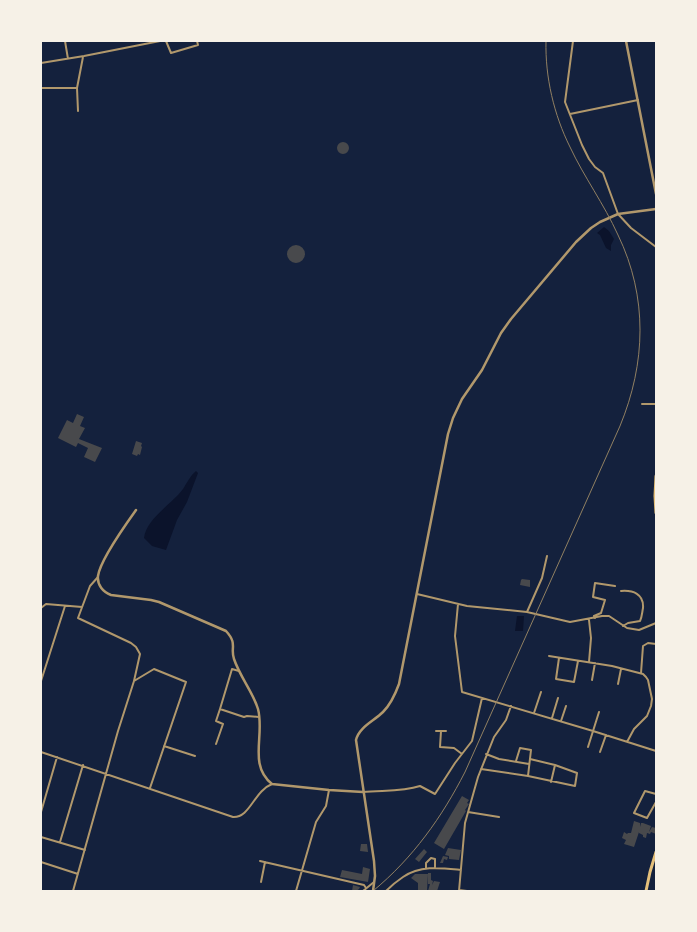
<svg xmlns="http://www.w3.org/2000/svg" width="697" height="932" font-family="'DM Sans',sans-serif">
<rect width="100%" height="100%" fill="#14213d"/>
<path fill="#0b132b" d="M604 227 609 231 614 239 611 245V251L606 248 600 235 597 233Z
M196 471 198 473 187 502 177 520 166 550 152 546 144 538C146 519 172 504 183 489 187 483 190 476 196 471Z
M517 616H524L523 631H515Z"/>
<path fill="#48494c" d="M337 148a6 6 0 1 1 12 0a6 6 0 1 1-12 0Z
M287 254a9 9 0 1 1 18 0a9 9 0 1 1-18 0Z
M77 414 84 417 80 426 85 428 79 439 102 448 95 462 84 457 88 448 78 443 76 447 58 438 67 420 73 423Z
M136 441 142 443 141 446 142 447 140 455 138 454 137 456 132 454Z
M522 579 530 580V587L520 585 521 580Z
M462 796 469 800 467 803 469 804 465 810 466 811 444 849 434 843Z
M634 821 640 823V827L641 823H643L651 826 649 832 652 827 656 828V834L651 832 650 834 647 833 646 838 643 837V835L639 833V832L634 847 624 844 626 840 622 838 624 832 627 834 628 833H631Z
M361 844H367L368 852 360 851Z
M448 848 461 850 459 860 449 859V856L445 855Z
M424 849 427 852 419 862 415 859Z
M443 856 448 857 447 860 444 859 443 863H440Z
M363 867 370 869 368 882 340 877 342 870 362 874Z
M428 873H431V880L433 881 432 885 434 881 440 882 437 891H428L430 884H428Z
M415 874H428L427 891H418V883L411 878Z
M353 885 360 887 359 889 356 891H352Z"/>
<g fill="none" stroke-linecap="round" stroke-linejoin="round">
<path stroke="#b1986c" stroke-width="2" d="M65 41 68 59
M166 41 171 53 198 45 197 41
M573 41 565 102 582 145 589 159 595 167 603 173 618 214 631 228 656 247
M41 63 84 56 160 41
M41 88H77
M78 111 77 88 83 57
M570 114 638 100
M642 404H656
M621 591C633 590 644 594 643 608 642 613 642 617 640 621L628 623 623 626
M417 594 467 606 527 612 570 622 602 616H609L627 628 639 630 656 623
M458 604 455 636 462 692 593 731 656 751
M41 608 46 604 82 607
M527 612 542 578 547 556
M595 618 594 616 601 613 605 600 593 597 595 583 615 586
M589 620 591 638 589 662
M549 656 612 666 643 674 646 677 648 680 652 699 651 706 647 716 634 729 627 742
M559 658 556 679 574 682 578 661
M239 671 232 669 220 709 244 717 247 716 259 717
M641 673 643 646 648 643 656 644
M592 680 595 663
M41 681 65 606
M134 681 154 669 186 682 150 788
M618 684 621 669
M534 713 541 692
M552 718 558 698
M561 721 566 706
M436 731H446
M441 731 440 747 454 748 462 754
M216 744 223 724 216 721 220 709
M164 746 195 756
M588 747 599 712
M41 752 233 817C250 818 254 791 272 784
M600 752 606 735
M486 754 499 759 529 764
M516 761 520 748 531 750 528 776
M481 769 528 776 575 786 577 773 555 765 530 759
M551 782 555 765
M363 792C382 790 402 792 420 786L435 794 455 763 472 741 482 698
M656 794 645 791 634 813 647 818 656 802
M41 812 57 757
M468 812 499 817
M41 837 85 850
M60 842 83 765
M260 861 364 885 366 888
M41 862 78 874
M426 868V863L431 858 435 859V867
M261 882 265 862
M459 890 467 891
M73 891 118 731 134 681 140 654 136 647 131 643 78 618 90 586 98 577
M296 891 316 822 326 806 329 790
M363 891 374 882
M386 891C391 886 397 881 403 877 421 865 441 868 461 870
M459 891 465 823 478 777 494 737 506 720 511 706"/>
<path stroke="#b1986c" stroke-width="2.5" d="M626 41 656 194
M136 510C126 524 100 560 98 576 97 585 103 592 111 595L151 600 159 602 226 631C238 644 230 648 234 659 240 677 253 692 258 709 265 735 248 765 272 784L329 790 363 792
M373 891 375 876 374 861 356 740C359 727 374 721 383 712 391 704 395 695 399 684L448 434 453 418 462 399 482 370 501 333 511 319 576 242 591 228 600 222 618 214 656 209"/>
<path stroke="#e5c07b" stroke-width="3" d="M656 476 655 496 656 513
M646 891 650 872 656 852"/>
<path stroke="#918062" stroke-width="1" d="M373 891C413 858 442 817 465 772L620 426C646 363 648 297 618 235 604 204 584 177 570 147 554 115 545 77 546 41"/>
</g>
<rect width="697" height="932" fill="none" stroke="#f6f1e7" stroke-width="84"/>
</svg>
